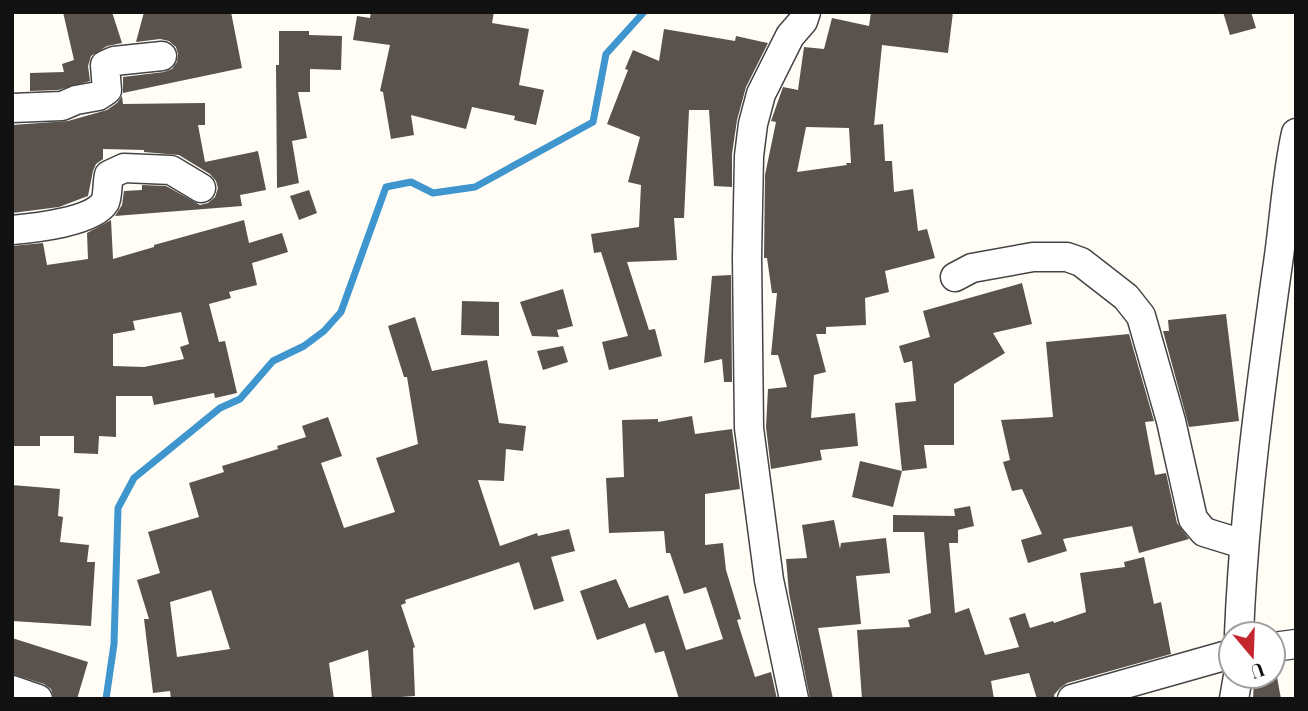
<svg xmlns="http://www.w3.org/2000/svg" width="1308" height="711" font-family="'Playfair Display',serif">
<rect width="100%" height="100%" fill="#fffdf5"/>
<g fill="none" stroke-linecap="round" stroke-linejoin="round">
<path stroke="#3f96cf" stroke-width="7" d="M106 699 114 644 118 508 134 478 220 408 240 399 273 361 304 346 324 331 341 312 386 187 411 182 433 193 475 187 593 122 606 54 644 12"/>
</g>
<path fill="#5a524d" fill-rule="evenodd" d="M63 12H112L122 43 107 46 91 56 88 66 90 81 58 90 30 91V73L64 72 62 64 74 60Z
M144 12H231L242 68 123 93V77L164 72 172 69 177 62 178 54 176 47 169 41 160 39 136 42Z
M371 12H494L492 23 529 29 519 85 544 90 536 125 514 120 515 116 472 107 466 129 411 115 414 135 391 139 383 92 380 91 390 45 353 40 357 16 370 18Z
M871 12H953L948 53 882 45 874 125 883 124 885 161H892L894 192 913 189 918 231 927 229 935 258 885 271 889 292 865 298 866 325 826 327V334H816L826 372 814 375 811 418 855 413 858 446 820 450 822 460 771 469 766 427 768 389 787 387 778 355H771L777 293H772L767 258H764L765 175 776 122 771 121 783 87 798 90 804 47 824 49 832 18 869 26ZM806 127 849 128 851 163H846L847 165 797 172Z
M1223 12H1251L1256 28 1230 35Z
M664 29 735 41 736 36 768 43 746 87 737 120 732 154V187L714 186 709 110H689L684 218H674L677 260 627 262 649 330 655 329 662 356 609 370 602 342 628 336 601 252 594 253 591 234 639 227 641 185 628 182 640 137 607 124 628 70 625 69 633 50 659 61Z
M279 31H309V35L342 36 341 70 310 69V92H298L307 138 292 141 299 183 277 188 276 65H279Z
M122 96 123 104 205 103V125H198L205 162 258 151 266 190 240 195 242 206 115 216 122 205 124 191 142 190V185L166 186 200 205 208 203 215 197 218 188 216 181 210 174 179 155 144 152V150L103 149V159L96 164 93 171 88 196 59 207 12 213V125L68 121 107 110 117 103Z
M309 190 317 213 299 220 290 196Z
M111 220 113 259 154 247V245L244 220 249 243 282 233 288 252 252 263 257 285 229 292 231 298 209 304 219 342 225 341 237 393 215 398 214 393 154 405 152 396H116V437L99 436 98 454 74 453V436H40V446H12V246L43 243 47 265 88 259 87 233ZM181 312 189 344 180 347 184 359 144 367 113 366V334L135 330 133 321Z
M731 275 732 382H724L722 359 704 363 712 276Z
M1022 283 1032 324 993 333 1005 353 954 384V445H924L927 468 902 471 895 403 916 401 912 361 904 363 899 346 930 337 923 311Z
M563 289 573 326 557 330 559 337 532 336 520 302Z
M462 301 499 302V336L461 335Z
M1226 314 1239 421 1189 427 1163 331H1169L1168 320Z
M415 317 432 371 487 360 499 423 526 426 523 451 506 449 504 481 478 480 500 546 537 533 538 536 569 529 575 551 551 557 564 601 534 610 519 562 405 600 406 603 401 605 415 647 413 648 415 696 372 699 368 650 329 663 334 699H171L170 691 153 693 144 619H149L137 580 160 573 148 532 199 517 189 483 224 472 222 466 278 449 277 446 306 437 302 426 328 417 342 456 321 463 344 528 395 512 376 458 418 444 407 377H404L388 326ZM211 590 230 649 177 657 170 602Z
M1129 334 1154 421 1145 422 1155 475 1166 473 1177 523 1189 539 1139 553 1132 526 1063 539 1067 551 1028 563 1021 540 1042 534 1022 489 1012 491 1003 462 1010 460 1001 420 1053 417 1046 342Z
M563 346 568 362 543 370 537 351Z
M692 416 695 434 732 429 740 489 705 494V545L723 543 726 570 741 619 737 620 755 677 771 672 777 699H679L664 651 655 653 645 623 597 640 580 591 616 579 629 608 668 595 686 650 723 639 706 587 684 594 670 553H666L664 531 609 533 606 478 624 477 622 420 658 419V422Z
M860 461 902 471 893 507 852 497Z
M12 485 60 489 58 516 63 517 60 542 89 545 87 562H95L91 626 12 621Z
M970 506 974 526 958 530V527V543H949L955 613 969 608 985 655 1019 647 1009 618 1025 613 1030 628 1053 621 1054 623 1086 612 1080 573 1125 567 1124 562 1144 557 1154 604 1161 602 1171 654 1067 683 1060 688 1054 695 1055 699H1037L1029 673 991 681 994 699H862L857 630 910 627 908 620 931 613 924 532H893V515L955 516 954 509Z
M834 520 840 549 841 543 886 538 890 573 856 576 861 624 818 628 833 699H810L789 593 786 559 807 558 802 525Z
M12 638 88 662 77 699H54L51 689 44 684 12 674Z
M1277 677 1281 699H1253L1254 681Z"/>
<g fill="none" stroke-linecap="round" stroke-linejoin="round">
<defs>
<path id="minor" d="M12 108 62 106 76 100 98 96 107 90 105 65 114 61 162 56
M12 230C34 228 93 222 105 202 108 196 107 183 109 175L124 168 171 170 201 188
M955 277 972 268 1033 257H1067L1081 262 1126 297 1141 316 1171 421 1193 519 1204 532 1243 544
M1239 634C1244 512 1260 391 1277 270 1284 225 1286 178 1296 133
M1273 647 1296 644
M12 690 38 699
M794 699 769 580 749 428 747 257 749 156 753 124 761 94 790 36 803 21 806 12
M1072 699 1231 654
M1234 699 1238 676"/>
</defs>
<use href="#minor" stroke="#444" stroke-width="31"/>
<use href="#minor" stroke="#fff" stroke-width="28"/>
</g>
<rect width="1308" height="711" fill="none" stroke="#111111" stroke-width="28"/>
<g transform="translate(1252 655) rotate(161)"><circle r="33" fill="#ffffff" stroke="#a0a0a0" stroke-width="2"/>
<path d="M0-5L12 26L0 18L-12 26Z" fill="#c4262e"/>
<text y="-10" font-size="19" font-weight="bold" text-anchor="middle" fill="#111111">U</text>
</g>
</svg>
